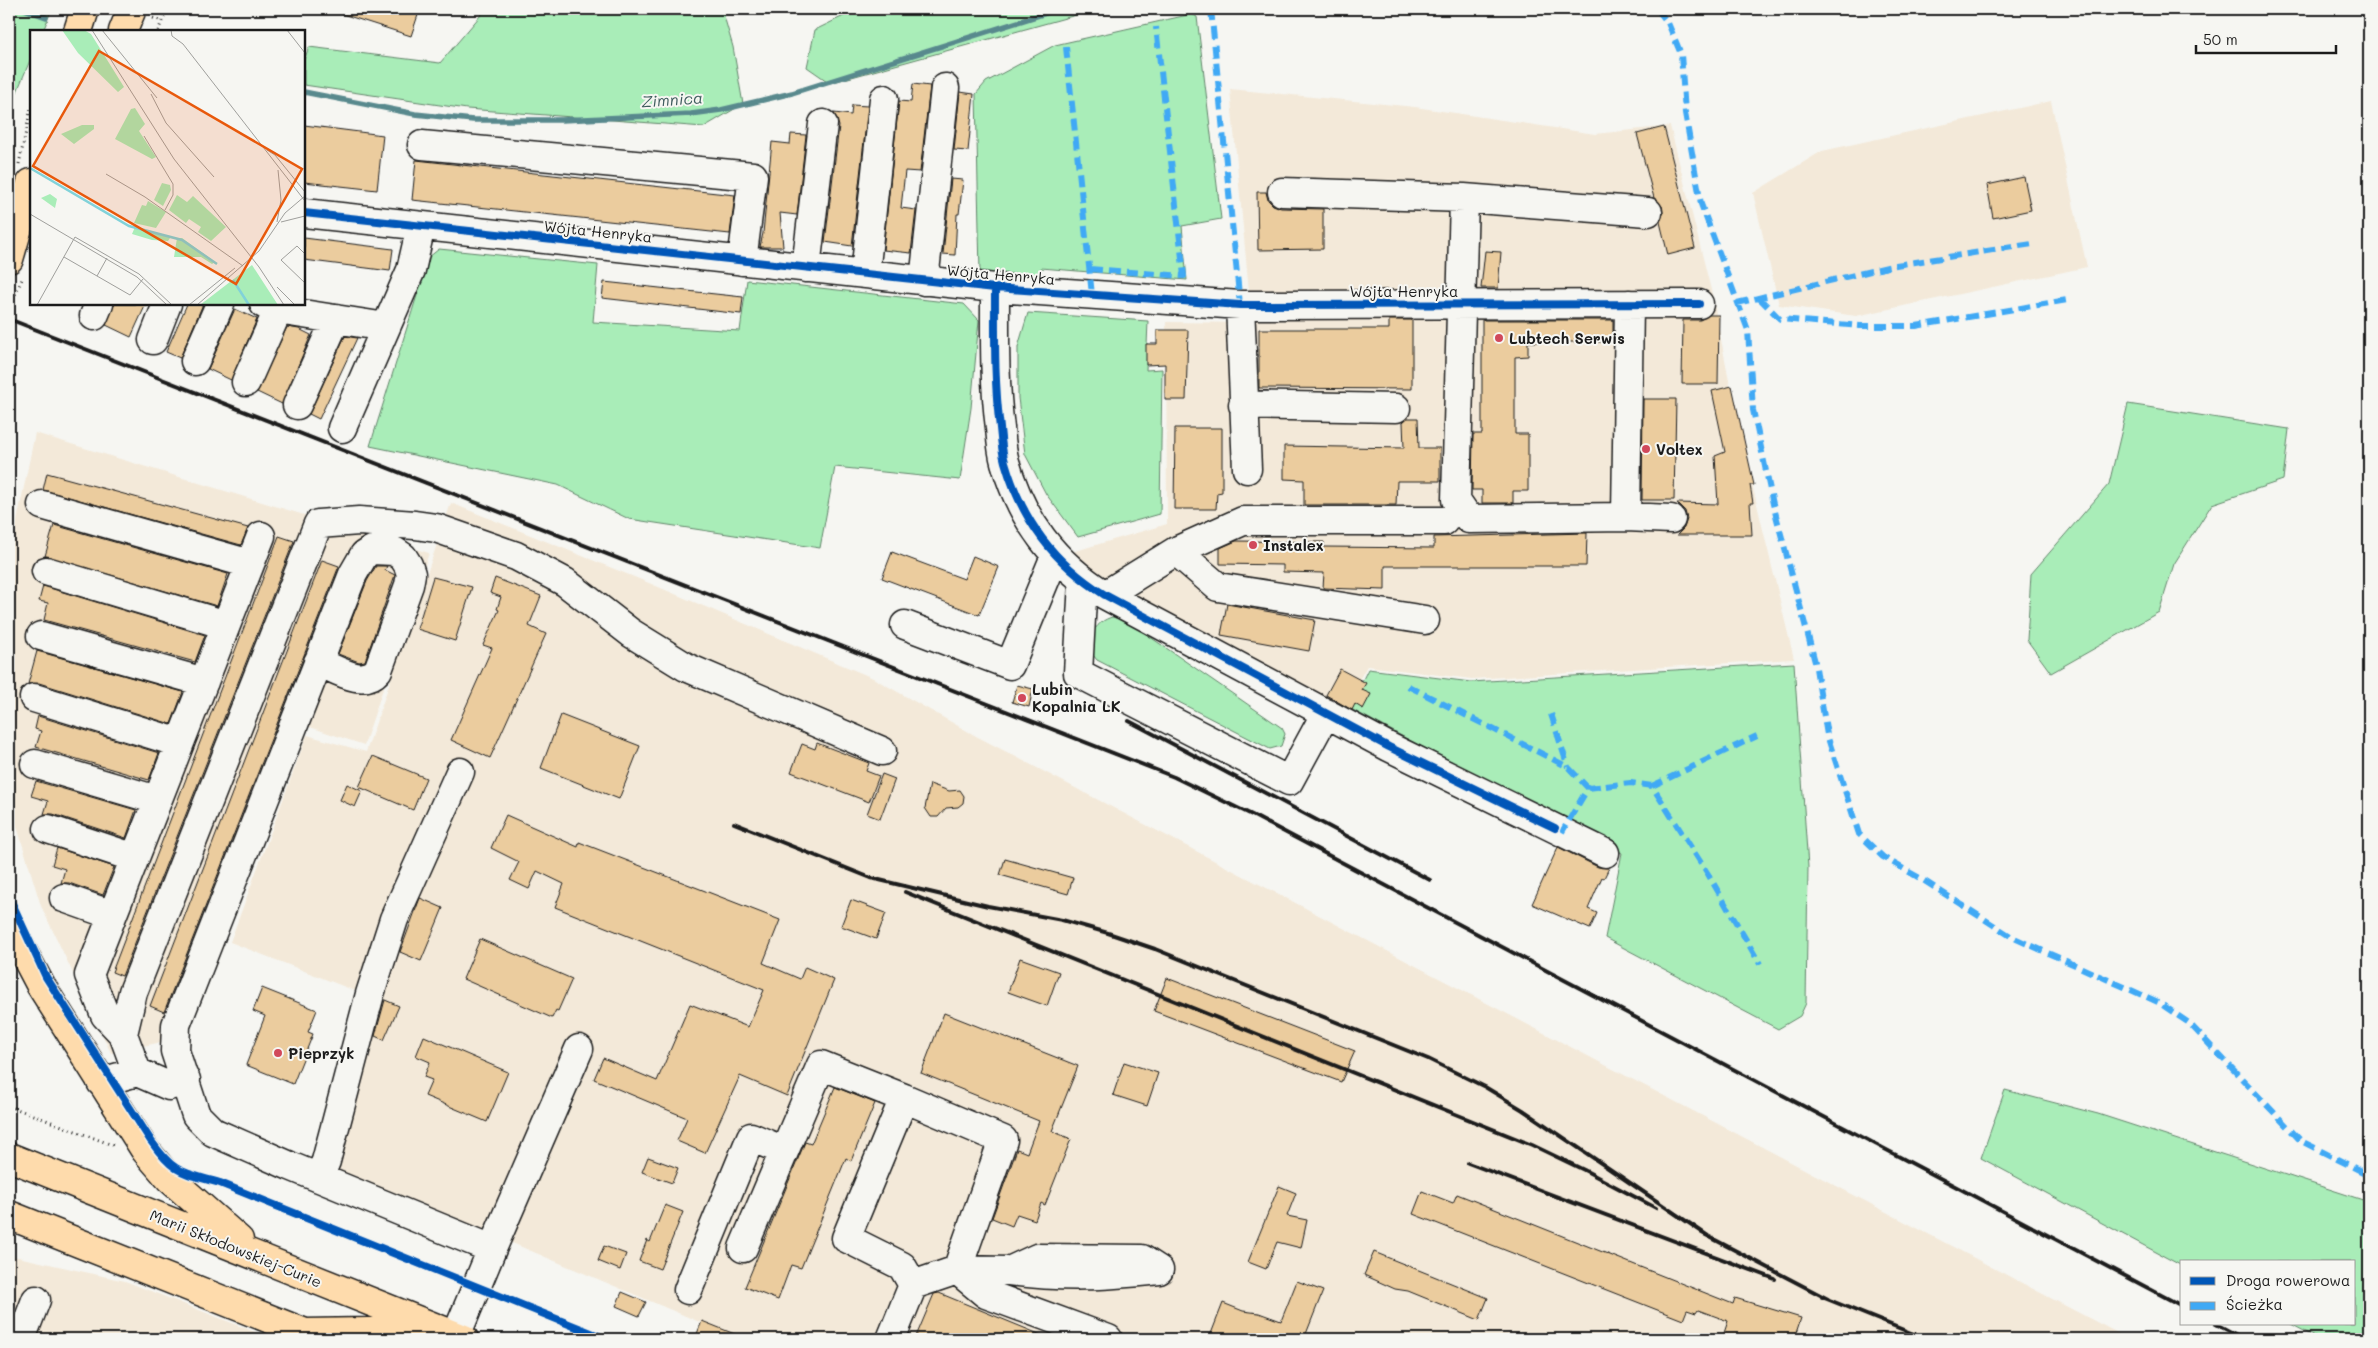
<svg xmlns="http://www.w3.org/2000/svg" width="2378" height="1348" font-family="Mali,sans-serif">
<rect width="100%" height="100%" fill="#f6f6f2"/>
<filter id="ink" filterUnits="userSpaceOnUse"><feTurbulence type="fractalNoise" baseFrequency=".02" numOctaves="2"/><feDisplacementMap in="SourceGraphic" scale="10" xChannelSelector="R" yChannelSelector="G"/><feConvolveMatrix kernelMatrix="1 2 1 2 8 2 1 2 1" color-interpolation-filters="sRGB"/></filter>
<g filter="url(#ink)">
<path fill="#f3e9d9" d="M1230 89 1415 107 1595 134 1670 126 1713 298 1737 421 1794 659 1472 679 1367 666 1344 706 1151 606 1087 565 1072 552 1167 524 1166 322 1252 323Z
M2051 101 2087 267 1856 316 1779 305 1753 193 1822 151Z
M35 433 429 553 364 745 304 725 185 1037 111 1053 41 906 9 800V560Z
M451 503 649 583 873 678 976 736 2129 1339H740L313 1159 358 992 230 942 307 735 366 752Z
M9 1255 125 1281 273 1339H9Z"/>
<path fill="#a9edb8" stroke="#62846a" d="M9 9H52L43 31H31V58L9 111Z
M486 9H722L733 47 743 104 704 127 467 109 304 85V60L309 47 440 63Z
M858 9H1098L830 83 807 67 815 30Z
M1192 14 1197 17 1221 219 1182 226 1187 280 1041 268 1040 276 980 273 976 94 986 82 1055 45Z
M439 249 598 265 593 322 740 331 747 280 964 304 979 320 971 408 960 480 835 467 820 548 629 519 558 485 370 446 429 257Z
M1028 313 1148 321 1146 370 1162 369 1160 514 1078 537 1046 494 1025 454 1018 398V347Z
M2128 404 2289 429 2283 480 2212 504 2174 564 2159 612 2051 673 2027 640 2031 574 2109 484Z
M1112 617 1127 621 1282 728 1285 734 1281 746 1270 749 1097 660 1089 650C1090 634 1096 622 1112 617Z
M1794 663 1808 867 1806 1003 1800 1016 1778 1029 1605 938 1622 853 1349 708 1368 669 1471 682Z
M2005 1090 2098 1114 2369 1202V1339H2319L2291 1324H2354V1262H2182V1266L1981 1158Z"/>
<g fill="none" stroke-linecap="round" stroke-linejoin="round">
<path stroke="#59898d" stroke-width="5.5" d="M24 9 46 17
M304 92 415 114 473 120H562L691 114 721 110 792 93 1059 9"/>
</g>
<path fill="#ebcc9e" stroke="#1c1c1c" d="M336 9H420L411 36 336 12Z
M913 84 930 86 920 172 905 171 901 208 916 210 911 253 883 250 899 101 911 102Z
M960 92 974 94 968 151 954 150Z
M852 105 868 106 852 246 825 242 839 126 834 113 851 115Z
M304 125 383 135 377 190 304 182Z
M1664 127 1695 248 1668 255 1660 222 1663 214 1662 206 1654 198 1637 134Z
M791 134 806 135 797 215 780 213 783 247H760L763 233 772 142 790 144Z
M416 160 735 195 730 234 412 200Z
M2024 177 2031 210 1993 218 1987 185Z
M951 179 963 180 959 214H957L955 255 943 254Z
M1257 192H1266L1268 200 1273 205 1281 208 1323 209V249L1258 250Z
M304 238 393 249 390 271 304 260Z
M1485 251 1501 252 1498 288H1481Z
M604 282 743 297 741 314 602 298Z
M114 304H146L131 337 106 325Z
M187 304H203L180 358 166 352Z
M235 309 257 319 231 380 208 369Z
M1709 315H1719L1718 384H1682L1683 320H1700Z
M1389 320H1412V389L1259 388V329H1389Z
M1482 320H1613V342H1528V356L1515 357V434H1528V491H1513V503H1482V490H1472L1473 434H1482Z
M287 327 299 329 311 335 282 404 257 392Z
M1157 330H1188L1186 400H1165V364L1146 365V344H1157Z
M345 336 357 338 319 419 309 414Z
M1732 386 1754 485H1750L1753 503H1750L1752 535H1677L1684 528 1687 519 1685 511 1677 503 1718 504 1715 456 1725 452 1712 391Z
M1643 399H1676L1674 500H1642Z
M1407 418H1418L1419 448H1440V481H1397L1396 505H1304V480L1284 479V446L1404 448 1403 422Z
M1175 428H1222V492L1217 493 1216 509H1174Z
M47 473 248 528 241 545 43 490Z
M54 525 228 574 217 606 45 556Z
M1587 533 1586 566H1385V590L1323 588 1324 573 1283 572V565L1220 564V548L1236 541 1324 542V547L1434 548V537Z
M279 536 294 541 122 976 112 972Z
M892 552 964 579 973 556 999 567 979 615 882 578Z
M322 560 339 566 164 1012 150 1006Z
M376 566H387L385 570 395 575 365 661 359 662 338 654 367 581Z
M433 577 472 587 455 641 417 629Z
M495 578 541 596 529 626 546 634 490 758 451 740 492 648 483 645 499 610 497 609 501 597 490 593Z
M43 586 205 635 195 662 44 620 48 603 39 601Z
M1227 604 1315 620 1309 651 1221 635Z
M37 651 183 692 171 724 39 683 28 684Z
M1340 669 1366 683 1362 690 1371 694 1363 709 1355 704 1352 710 1326 695Z
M1017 685 1033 689 1029 707 1012 702Z
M561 715 640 746 619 799 541 768Z
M38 716 159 753 149 780 36 747 41 731 35 729Z
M817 743 869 763 866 771 879 776 869 802 791 772 802 744 815 749Z
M373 756 426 778 413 810 359 787Z
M882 774 895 779 880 819 867 814Z
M36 781 136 810 126 838 53 814H44L48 801 31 796Z
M347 784 362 791 355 807 340 800Z
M930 784 949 791 960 790 964 796 963 803 958 807 946 808 938 817H931L925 808Z
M506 815 578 847 579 842 780 920 763 963 800 979 805 967 834 980 787 1096 740 1076 705 1153 677 1141 687 1118 594 1079 603 1058 657 1081 690 1004 748 1027 764 990 555 907 564 884 537 871 529 889 510 880 519 862 491 848Z
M1558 847 1598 867 1609 868 1604 878 1602 877 1588 909 1597 913 1590 929 1532 904Z
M57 848 114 867 103 895 69 883H61L65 869 52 865Z
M1005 859 1073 878 1068 894 1000 875Z
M420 898 443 908 421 961 400 952Z
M851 900 886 913 876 939 841 926Z
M480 939 572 979 558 1011 556 1010 552 1018 463 979Z
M1020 958 1059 972 1047 1006 1008 992Z
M1167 978 1355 1051 1341 1082 1154 1011Z
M262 988 317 1010 308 1032 313 1034 293 1084 246 1065 265 1016 253 1011Z
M385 1000 399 1006 384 1040 375 1036Z
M944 1013 1078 1066 1052 1131 1071 1139 1045 1205 1041 1203 1035 1220 1017 1214 1012 1226 992 1218 1017 1149 1027 1153 1039 1121 921 1073Z
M424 1036 508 1072 487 1122 425 1096 432 1080 424 1077 430 1062 416 1056Z
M1124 1062 1158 1073 1147 1106 1113 1095Z
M835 1087 875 1103 851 1161 846 1158 801 1268 791 1265 778 1300 745 1287 805 1142 811 1144Z
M648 1157 678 1168 672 1183 642 1172Z
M1279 1186 1296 1193 1287 1216 1307 1220 1301 1248 1277 1242 1266 1269 1248 1262Z
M1422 1191 1453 1203 1457 1194 1733 1304 1735 1298 1801 1318 1794 1339H1722L1728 1321 1698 1310 1696 1313 1687 1310 1683 1320 1413 1214Z
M665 1205 683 1212 660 1269 639 1261 647 1240 650 1242Z
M604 1246 626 1254 620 1270 598 1261Z
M1374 1252 1488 1298 1479 1320 1408 1291 1395 1289 1364 1275Z
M1297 1281 1323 1291 1304 1339H1209L1223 1303 1243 1311 1259 1313 1281 1321Z
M622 1292 646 1302 639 1316 616 1306Z
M939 1293 1051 1339H915L934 1294Z
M702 1321 747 1339H695Z"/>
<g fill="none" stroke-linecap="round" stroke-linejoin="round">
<defs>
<path id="minor" d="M422 145 753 176 742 261
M1282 192 1464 198 1648 212
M1464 198 1456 500 1469 519 1626 517
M304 213 995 288 1240 305 1699 304
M806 268 823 124
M865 274 884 99
M924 281 945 88
M995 288C995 335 994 382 1000 428 1001 439 1002 452 1005 462 1022 521 1054 563 1105 595L1389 747 1605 853
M264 304 290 312 386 327
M1629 304 1626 517 1671 519
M1240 305 1247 469
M94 316 99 304
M153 340 167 304
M195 361 220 304
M246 382 279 308
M297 405 336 319
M1243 405 1396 408
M342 428 411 270 421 226
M42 505 250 564
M1176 551 1218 587 1425 620
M46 571 226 625
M1083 581 1078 673 1289 781 1326 713
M1105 595 1176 551 1243 521H1444
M905 625 1010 665 1055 556
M41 636 204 682
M318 662C336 669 363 688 378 670L409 585 411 574 408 565 403 557 394 551 372 550 364 555 353 574 176 1025 175 1051 196 1115 213 1132 290 1166 492 1249 456 1336
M34 698 180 743
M35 764 157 800
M48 829 135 858
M64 898 112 915
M123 1034 105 1015 89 975 261 536
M137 1072 123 1034 133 992 318 524 359 521 415 525 436 528 516 556 565 582 631 633 686 667 882 751
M101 1082 137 1072 169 1086 186 1080
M904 1098 1003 1140 957 1270 986 1294 1108 1339
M319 1178 326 1161 370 994 394 919 460 772
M743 1248 821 1065 904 1098 846 1238 902 1266 913 1285 891 1339
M492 1249 579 1049
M913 1285 957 1270 1009 1271 1037 1258 1142 1259 1159 1270C1104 1276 1064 1278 1009 1271
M688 1290 751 1137 784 1151
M21 1339 36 1300"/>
<path id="major" d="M78 31 85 9
M123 31 132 9
M9 259 31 183
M9 925 41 986 145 1150 170 1179 239 1240
M9 1157 464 1339
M9 1215 305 1333 432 1331"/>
</defs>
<use href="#minor" stroke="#1c1c1c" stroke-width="31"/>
<use href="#major" stroke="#1c1c1c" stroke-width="31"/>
<path stroke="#1c1c1c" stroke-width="3" stroke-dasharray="1 4" stroke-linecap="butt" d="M153 18 162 21
M158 31 167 9
M19 164 31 108
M9 308 23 277
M9 1106 115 1146
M206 1179 455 1279
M496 1295 606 1339"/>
<use href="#minor" stroke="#f6f6f2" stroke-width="28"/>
<use href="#major" stroke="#fedbac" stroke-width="28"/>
<path stroke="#1c1c1c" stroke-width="4" d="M9 319 1174 777 1252 815 2182 1306
M1129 721 1430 880
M734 823 871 878 988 906 1062 920 1108 933 1155 949 1428 1059 1485 1087 1523 1110 1708 1236
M905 892 1532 1145 1584 1170 1656 1208
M1468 1163 1775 1279
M1702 1233 1828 1299
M1822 1297 1926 1339
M2216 1324 2244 1339"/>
<path stroke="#3fa9f5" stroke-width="6" stroke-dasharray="12 6" stroke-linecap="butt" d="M1211 9 1240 305
M1657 9 1668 23 1681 54 1685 113 1701 204 1748 330 1753 410 1773 504 1815 662 1827 735 1859 834 1883 857 1923 880 2012 937 2158 1002 2189 1023 2301 1141 2369 1175
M1066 47 1092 295
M1090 269 1184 276 1156 27
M1759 298 1780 319 1860 326H1916L2067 300
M1737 303 1896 265 2032 244
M1408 686 1568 767 1588 788 1562 832
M1551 714 1568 767
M1652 786 1757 736
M1588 788 1631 783 1652 786 1708 874 1760 964"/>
<defs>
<path id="cycleway" d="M304 213 995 288 1240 305 1699 304
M995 288C995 335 994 382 1000 428 1001 439 1002 452 1005 462 1022 521 1054 563 1105 595L1389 747 1555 828
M9 897 46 977 151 1141C175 1175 182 1172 220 1183L606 1339"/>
</defs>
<use href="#cycleway" stroke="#f6f6f2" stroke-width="11"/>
<use href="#cycleway" stroke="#0057b8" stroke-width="8"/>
</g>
</g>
<g fill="#d1495b" stroke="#f6f6f2" stroke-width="2">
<circle cx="1499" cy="338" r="5"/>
<circle cx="1646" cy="449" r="5"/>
<circle cx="1253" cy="545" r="5"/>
<circle cx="1022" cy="698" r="5"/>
<circle cx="278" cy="1053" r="5"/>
</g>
<g text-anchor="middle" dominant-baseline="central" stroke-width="4" stroke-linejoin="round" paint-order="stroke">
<g font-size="15" fill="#1c1c1c" stroke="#f6f6f2">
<text transform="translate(598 231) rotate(6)">Wójta Henryka</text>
<text transform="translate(1001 274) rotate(5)">Wójta Henryka</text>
<text x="1404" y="291">Wójta Henryka</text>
<text transform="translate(236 1248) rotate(22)">Marii Skłodowskiej-Curie</text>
</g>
<g font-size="15" font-weight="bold" fill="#1c1c1c" stroke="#f6f6f2" text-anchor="start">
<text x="1509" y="338">Lubtech Serwis</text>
<text x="1656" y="449">Voltex</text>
<text x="1263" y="545">Instalex</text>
<text x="1032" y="689">Lubin<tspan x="1032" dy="17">Kopalnia LK</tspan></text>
<text x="288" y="1053">Pieprzyk</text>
</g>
<g font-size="16" font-style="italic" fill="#3f5c5e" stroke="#f6f6f2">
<text transform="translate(672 99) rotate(-4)">Zimnica</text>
</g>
</g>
<g transform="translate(30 30)">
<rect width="275" height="275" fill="#f6f6f2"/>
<path d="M32 0H54L61 4 94 57 88 62 48 23ZM105 78 115 94 109 101 126 127 122 129 85 109 101 79ZM52 95H64V99L44 114 31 104ZM132 153 140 155 141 160 133 176 124 170ZM20 164 27 169 25 178 11 168ZM147 165 157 172 163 166 196 197 181 211 168 202 171 197 159 189 156 193 139 180ZM118 171 136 182 126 198 104 193 112 175 116 176ZM105 197 139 206 140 208 138 211 122 210 102 204ZM147 208H152L185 232 182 234 171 227H144ZM222 235 248 275H170Z" fill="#a9edb8"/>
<path fill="none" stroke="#81d2d9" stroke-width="2.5" d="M0 138 99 196 152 210 187 234M203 250 219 275"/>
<path fill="none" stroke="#9f9f9c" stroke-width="1" d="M62 0 144 129 229 237 254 275M72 0 127 68M141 0 142 6 153 14 275 171M257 0 275 23M121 64 136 93 184 147M114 106 143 154V165L135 180M237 120 245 125 275 162M76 144 115 167 213 236M0 184 107 247 137 275M247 192 251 170 248 140M251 192 275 186M275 224 267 216 251 230 275 253M34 227 100 265 113 249M67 246 77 228M247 257 265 275M7 275 45 207 109 244 142 275M159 275 205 238M167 275 229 221 255 183 275 166"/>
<path fill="#e8590c" fill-opacity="0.15" stroke="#e8590c" stroke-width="2.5" d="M69 21 272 139 206 254 3 136Z"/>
<rect width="275" height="275" fill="none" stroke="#1c1c1c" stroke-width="2.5"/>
</g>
<rect width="2378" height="1348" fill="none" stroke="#f6f6f2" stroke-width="30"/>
<rect x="15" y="15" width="2348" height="1318" fill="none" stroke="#1c1c1c" stroke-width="2" filter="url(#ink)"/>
<rect x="2180" y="1260" width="175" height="65" fill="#f6f6f2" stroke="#9f9f9c"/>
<rect x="2190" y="1277" width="25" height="8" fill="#0057b8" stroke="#9f9f9c"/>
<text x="2226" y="1286" font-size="15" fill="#1c1c1c">Droga rowerowa</text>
<rect x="2190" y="1302" width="25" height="8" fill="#3fa9f5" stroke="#9f9f9c"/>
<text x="2226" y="1310" font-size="15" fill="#1c1c1c">Ścieżka</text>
<path d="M2196 45v8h140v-8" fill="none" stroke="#1c1c1c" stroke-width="2.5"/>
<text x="2203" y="45" font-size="15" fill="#1c1c1c" stroke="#f6f6f2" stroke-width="4" paint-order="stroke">50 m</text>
</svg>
